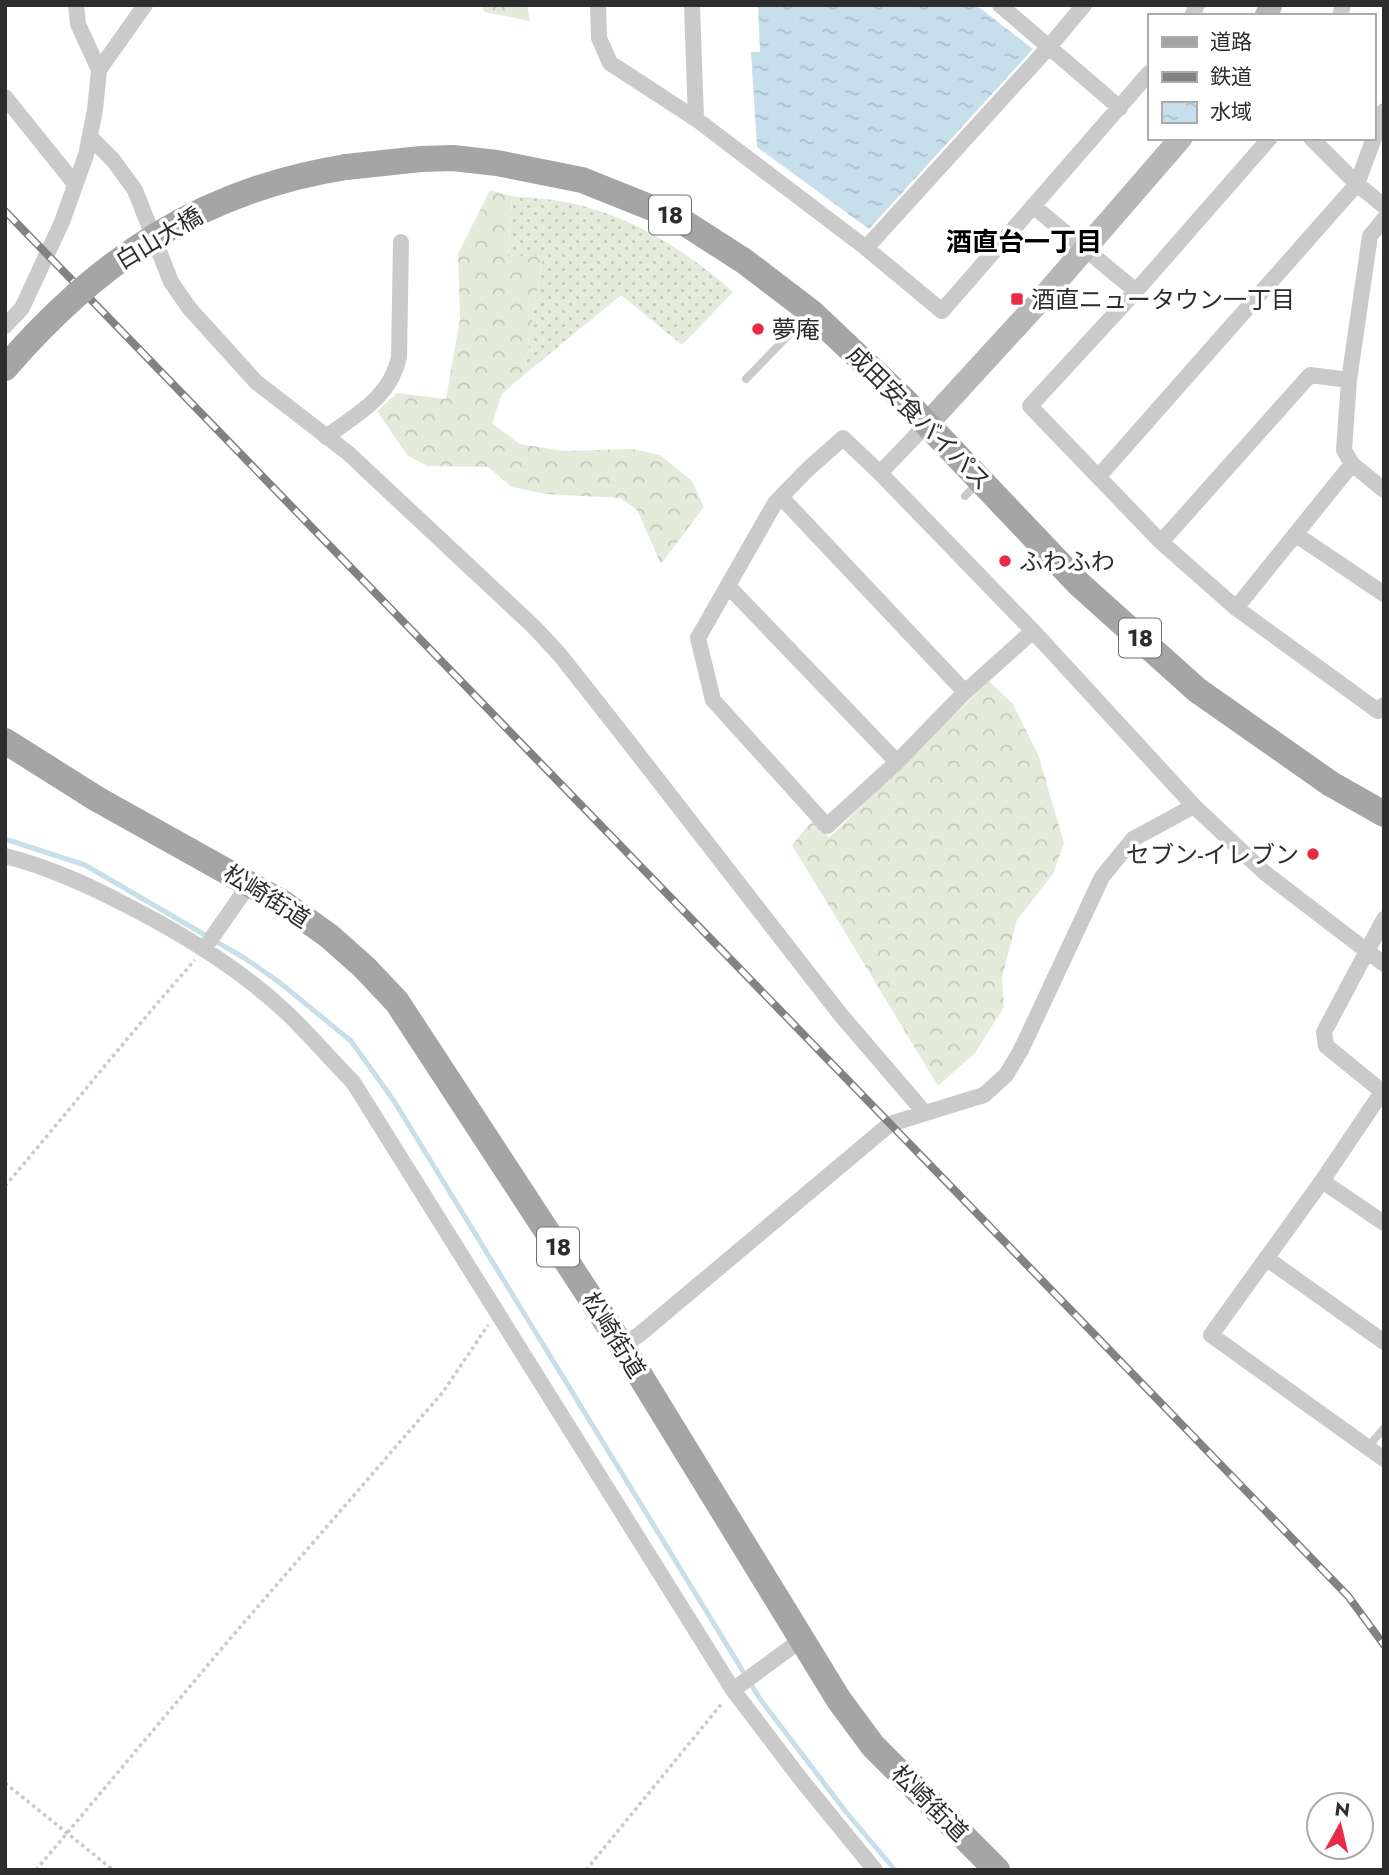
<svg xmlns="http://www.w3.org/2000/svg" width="1389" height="1875" font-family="Jost,'Noto Sans JP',sans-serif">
<defs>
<pattern id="grass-dots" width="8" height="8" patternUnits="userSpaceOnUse" patternTransform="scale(1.75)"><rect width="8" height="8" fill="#e4ebda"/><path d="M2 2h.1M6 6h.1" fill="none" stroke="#c4cabb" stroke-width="1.8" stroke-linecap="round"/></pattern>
<pattern id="forest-crowns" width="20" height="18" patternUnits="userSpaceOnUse" patternTransform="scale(1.75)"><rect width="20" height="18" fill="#e4ebda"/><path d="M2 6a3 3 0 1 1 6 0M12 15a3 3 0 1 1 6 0" fill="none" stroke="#c4cabb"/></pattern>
<pattern id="water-ripples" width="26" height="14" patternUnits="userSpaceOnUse" patternTransform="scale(1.75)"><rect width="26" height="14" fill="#c6dfeb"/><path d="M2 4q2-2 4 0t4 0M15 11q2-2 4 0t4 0" fill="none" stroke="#aac0ca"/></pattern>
</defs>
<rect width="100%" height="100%" fill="#fff"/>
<path fill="url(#grass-dots)" d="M512 196C528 198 544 198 560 201 625 212 685 249 733 292L682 345 621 295 524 375 543 256H508Z"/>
<path fill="url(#forest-crowns)" d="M482 5H527L530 21 484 12Z
M490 190 512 196 508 256 543 255 524 375 502 394 492 423 520 444 563 451 632 449 660 455 692 481 704 507 661 564 637 510 620 498 546 494 512 487 488 467 427 466 407 455 377 411 397 393 446 399 460 319 458 254Z
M989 681 1013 704 1039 757 1064 843 1053 874 1017 920 1002 977 1004 1007 975 1053 938 1086 792 845 813 820 829 838Z"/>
<path fill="url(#water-ripples)" d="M758 5H976L1033 49 869 229 757 147 751 52H760Z"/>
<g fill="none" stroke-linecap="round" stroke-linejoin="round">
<path stroke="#c6dfeb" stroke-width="5" d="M5 839 85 865 246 959 279 982 351 1041 394 1101 760 1699 846 1812 895 1870"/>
<path stroke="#cacaca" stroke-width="3.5" stroke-dasharray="3.5 3.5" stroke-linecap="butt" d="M5 1186C69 1111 130 1033 195 960
M5 1783 113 1870
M36 1870 223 1647 443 1392 488 1325
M586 1870 723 1702"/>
<path stroke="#cacaca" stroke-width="8" d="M746 379 807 316
M965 496 978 483
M1368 1447 1384 1428"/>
<path stroke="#cacaca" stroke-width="16" d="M76 5 78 24 99 70
M598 5 599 38 610 63 696 119 866 248 942 311 1149 73
M692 5 696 119
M1000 5 1120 108
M1192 16 1197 5
M1340 16 1343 5
M5 97 75 184
M90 137 113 160 135 190 171 282 190 309 256 382 348 453 534 627 560 655 627 740 840 1014 924 1112
M1270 138 1136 291 1030 406 1161 542 1236 608 1378 711 1384 705
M1311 138 1357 184 1384 206
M1033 206 1136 291
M1384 219 1370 236 1349 380 1344 450 1352 464 1384 490
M866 248 1048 48 1084 5
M5 326 22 308 62 222 86 155 95 110 99 70 145 5
M326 437C358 413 390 398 399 357L401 242
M843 438 880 473 1033 631 965 692 897 762 827 826 713 700 698 638 775 503 807 470Z
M880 473 927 424
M1099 476 1357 184 1384 111
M781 497 965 692
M1295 534 1384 594
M1161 542 1310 375 1349 380
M728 586 897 762
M1236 608 1352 464
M1033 631 1194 806 1265 873 1384 964
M5 856C49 867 88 885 128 906 185 935 240 969 287 1013 310 1035 331 1060 353 1082L733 1690 803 1782 875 1870
M1384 919 1324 1032 1326 1046 1384 1093
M204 949 250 883
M1382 1092 1322 1181 1211 1335 1384 1459
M1322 1181 1384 1223
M1266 1258 1384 1342
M622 1346 640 1334 890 1124 984 1095 1006 1075 1021 1050 1102 877 1133 839 1194 806
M733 1690 801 1640"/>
<path stroke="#b7b7b7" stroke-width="23" d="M1266 16 1271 5
M927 424 1038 303 1181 138"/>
<path stroke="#a5a5a5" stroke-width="26" d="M346 167 421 159 453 158 497 163 582 180 677 218 744 261 811 312 903 399 1079 584 1197 690 1331 784 1384 814
M5 741 97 799 283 903 329 936 364 967 397 1002 622 1346 839 1700 873 1746 997 1870"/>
<defs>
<path id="rail" d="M5 211 1348 1596 1384 1645"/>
</defs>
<use href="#rail" stroke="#828282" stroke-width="8"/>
<use href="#rail" stroke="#fff" stroke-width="5" stroke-dasharray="16" stroke-linecap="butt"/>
<path stroke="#a5a5a5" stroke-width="26" d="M5 368C99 259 202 190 346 167"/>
</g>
<g fill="#e82b44" stroke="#fff" stroke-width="2.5">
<rect x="1010" y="292" width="14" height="14" rx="3.5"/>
<circle cx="758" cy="329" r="7"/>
<circle cx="1005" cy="561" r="7"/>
<circle cx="1313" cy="854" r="7"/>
</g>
<g text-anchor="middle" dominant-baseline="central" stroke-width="7" stroke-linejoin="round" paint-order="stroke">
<g fill="#fff" stroke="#6c6c6c" stroke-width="2">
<rect x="649" y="195.5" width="42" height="39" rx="5"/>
<rect x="1119" y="618.5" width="42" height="39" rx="5"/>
<rect x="537" y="1227.5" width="42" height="39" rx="5"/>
</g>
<g font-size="23" font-weight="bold" fill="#2d2d2d">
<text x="670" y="215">18</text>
<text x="1140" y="638">18</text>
<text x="558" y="1247">18</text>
</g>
<g font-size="24" fill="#2d2d2d" stroke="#fff">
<text transform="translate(159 238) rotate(-31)">白山大橋</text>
<text transform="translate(919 418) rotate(45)">成田安食バイパス</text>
<text transform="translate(267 896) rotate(32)">松崎街道</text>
<text transform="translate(614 1335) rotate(58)">松崎街道</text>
<text transform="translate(930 1803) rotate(45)">松崎街道</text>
</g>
<g font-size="24" fill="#2d2d2d" stroke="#fff" text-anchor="start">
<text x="1031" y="299">酒直ニュータウン一丁目</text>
<text x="772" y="329">夢庵</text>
<text x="1019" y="561">ふわふわ</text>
<text x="1299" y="854" text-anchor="end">セブン-イレブン</text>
</g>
<g font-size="26" font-weight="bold" fill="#000" stroke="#fff">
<text x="1024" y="242">酒直台一丁目</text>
</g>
</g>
<rect width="1389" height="1875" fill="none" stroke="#2d2d2d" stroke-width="14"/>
<rect x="1148" y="14" width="228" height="126" fill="#ffffff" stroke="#ababab" stroke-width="2"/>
<rect x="1162" y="37" width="35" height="10" fill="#a5a5a5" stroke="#ababab" stroke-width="2"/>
<text x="1210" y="49" font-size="21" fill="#2d2d2d">道路</text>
<rect x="1162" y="72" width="35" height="10" fill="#828282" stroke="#ababab" stroke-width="2"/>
<text x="1210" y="84" font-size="21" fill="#2d2d2d">鉄道</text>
<rect x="1162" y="102" width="35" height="21" fill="url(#water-ripples)" stroke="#ababab" stroke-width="2"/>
<text x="1210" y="119" font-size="21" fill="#2d2d2d">水域</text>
<g transform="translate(1340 1826) rotate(8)"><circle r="33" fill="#ffffff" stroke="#ababab" stroke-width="2"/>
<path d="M0-5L12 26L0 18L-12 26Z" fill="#e82b44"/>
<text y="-10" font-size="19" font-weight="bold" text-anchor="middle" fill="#2d2d2d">N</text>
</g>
</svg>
